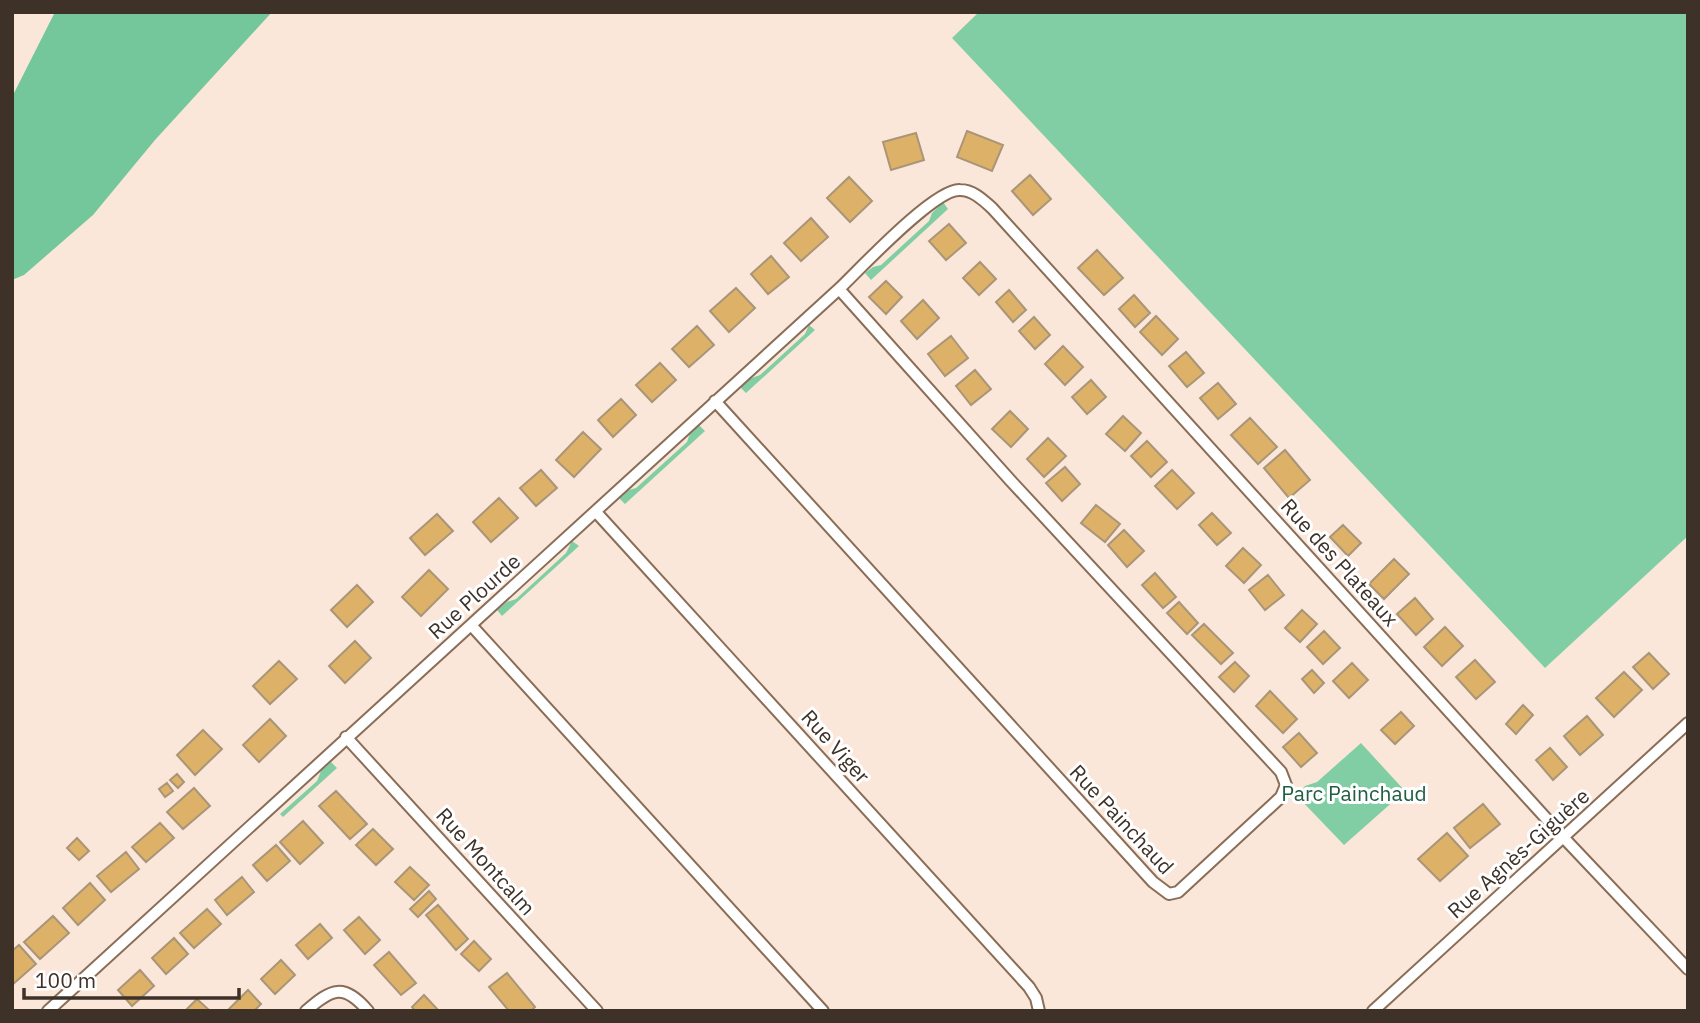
<svg xmlns="http://www.w3.org/2000/svg" width="1700" height="1023" font-family="'IBM Plex Sans',sans-serif">
<rect width="100%" height="100%" fill="#fbe7d9"/>
<path fill="#82cea4" d="M979 12H1688V536L1545 668 952 38Z
M943 202 948 209 871 280 865 273 873 267 881 265 929 221 932 213Z
M809 325 815 330 746 393 740 387 749 379 760 375 805 334Z
M699 425 705 431 625 504 619 498 629 490 636 488 687 442 690 433Z
M572 541 579 546 502 616 497 610 507 602 516 599 566 553Z
M1361 743 1405 791 1344 845 1297 796 1305 786 1317 782Z
M331 762 337 768 283 817 280 814 317 781 321 771Z"/>
<path fill="#73c79a" d="M55 12H272L155 140 93 215 24 275 12 280V97Z"/>
<path fill="#deb168" stroke="#a99577" stroke-width="2" d="M967 131 1003 145 992 171 957 157Z
M916 133 924 160 891 170 883 142Z
M1030 175 1051 199 1033 215 1012 191Z
M849 177 872 201 850 222 827 198Z
M811 218 828 237 801 261 784 243Z
M949 224 966 243 946 260 929 241Z
M1097 250 1123 278 1104 295 1078 268Z
M771 256 789 277 768 294 751 274Z
M980 262 996 279 979 295 963 278Z
M886 281 902 297 886 314 869 297Z
M736 288 755 308 729 332 710 311Z
M1009 290 1026 310 1013 322 996 302Z
M1134 295 1150 313 1135 327 1119 309Z
M923 300 939 318 917 339 901 321Z
M1156 316 1178 339 1162 355 1140 332Z
M1034 317 1050 335 1035 349 1019 331Z
M697 326 714 345 689 367 672 349Z
M951 336 968 358 945 376 928 354Z
M1063 346 1083 367 1065 385 1045 364Z
M1186 352 1204 373 1187 387 1169 366Z
M660 363 676 380 652 402 636 385Z
M975 370 991 389 971 405 956 386Z
M1091 380 1106 397 1087 414 1072 397Z
M1218 383 1236 404 1218 419 1200 398Z
M621 399 636 415 613 437 598 420Z
M1010 411 1028 429 1011 447 992 429Z
M1123 416 1141 433 1125 451 1106 434Z
M1250 418 1277 447 1258 464 1231 435Z
M583 432 601 449 574 477 556 460Z
M1048 438 1066 456 1044 477 1027 459Z
M1147 441 1167 462 1151 477 1131 456Z
M1285 450 1310 480 1289 498 1264 468Z
M1065 467 1080 484 1062 501 1046 483Z
M541 470 557 488 536 506 520 488Z
M1172 470 1194 493 1177 509 1155 486Z
M499 498 518 518 491 542 473 522Z
M1096 505 1120 524 1105 542 1081 523Z
M1212 513 1231 533 1217 545 1199 525Z
M437 514 453 531 425 555 410 538Z
M1343 525 1361 543 1348 556 1330 537Z
M1124 530 1144 551 1127 567 1108 545Z
M1243 548 1261 565 1244 583 1226 566Z
M1394 559 1409 574 1384 599 1369 584Z
M429 570 448 589 421 616 402 597Z
M1155 573 1176 597 1163 608 1142 585Z
M1268 575 1284 595 1265 610 1249 590Z
M357 585 373 602 347 627 331 610Z
M1415 598 1433 619 1416 635 1397 614Z
M1179 602 1198 623 1187 634 1167 613Z
M1302 610 1317 624 1300 642 1285 628Z
M1204 624 1233 653 1221 664 1192 635Z
M1445 627 1463 646 1442 666 1424 647Z
M1324 631 1340 648 1323 664 1307 647Z
M355 641 371 658 345 683 329 666Z
M1649 653 1669 674 1653 689 1633 667Z
M1475 660 1495 682 1476 699 1456 677Z
M279 661 297 679 270 704 253 686Z
M1235 662 1249 676 1234 692 1219 677Z
M1352 663 1368 680 1349 698 1333 681Z
M1312 670 1324 683 1314 693 1302 679Z
M1624 672 1642 690 1614 717 1596 698Z
M1270 691 1297 719 1283 733 1256 706Z
M1523 705 1533 715 1516 734 1506 724Z
M1401 712 1414 726 1395 744 1381 730Z
M1587 716 1603 735 1580 755 1564 736Z
M270 719 286 736 259 762 243 745Z
M203 730 222 749 195 775 177 755Z
M1299 733 1317 753 1301 767 1283 747Z
M1550 748 1567 767 1553 780 1536 760Z
M177 774 184 782 178 788 170 780Z
M167 783 173 791 165 797 159 789Z
M194 788 210 806 183 829 167 812Z
M336 791 367 824 350 839 319 806Z
M1483 804 1500 824 1470 848 1454 828Z
M303 821 323 843 300 864 280 842Z
M160 823 174 838 146 862 132 847Z
M373 829 393 849 376 865 356 845Z
M1447 833 1468 856 1440 881 1418 859Z
M77 838 89 851 79 860 67 848Z
M276 845 290 861 267 881 253 865Z
M126 852 139 869 111 892 97 876Z
M410 867 429 885 414 900 395 882Z
M242 877 254 892 227 915 215 900Z
M90 883 105 900 78 925 63 908Z
M429 891 436 899 418 917 410 909Z
M438 905 468 939 456 950 426 915Z
M207 909 221 924 194 948 180 933Z
M53 916 69 933 40 959 24 942Z
M359 917 380 940 365 954 344 930Z
M320 924 332 938 308 959 296 945Z
M174 938 188 954 166 974 152 958Z
M474 941 491 959 479 971 461 954Z
M19 945 36 964 12 985V951Z
M389 952 416 983 401 995 374 965Z
M281 960 295 975 275 994 261 979Z
M140 970 154 986 132 1006 118 990Z
M507 973 535 1007 531 1011H509L489 987Z
M248 990 261 1004 254 1011H227Z
M424 995 439 1011H415L412 1007Z
M197 999 209 1010 185 1011Z"/>
<g fill="none" stroke-linecap="round" stroke-linejoin="round">
<defs>
<path id="minor" d="M715 401 1153 882 1169 894 1178 892 1281 797 1286 785 1281 772 1010 480 839 289
M596 512 1029 987 1036 998 1039 1011
M471 625 823 1011
M346 737 597 1011
M48 1011 839 289C859 270 935 188 960 190 973 190 983 200 992 208L1563 837 1688 969
M306 1011C332 988 344 983 368 1011
M1373 1011 1688 723"/>
</defs>
<use href="#minor" stroke="#8a6d57" stroke-width="14"/>
<use href="#minor" stroke="#fff" stroke-width="10"/>
</g>
<g text-anchor="middle" dominant-baseline="central" stroke-width="6" stroke-linejoin="round" paint-order="stroke">
<g font-size="21" fill="#3d3128" stroke="#fff">
<text transform="translate(1340 562) rotate(48)">Rue des Plateaux</text>
<text transform="translate(474 596) rotate(-42)">Rue Plourde</text>
<text transform="translate(836 746) rotate(48)">Rue Viger</text>
<text transform="translate(1122 819) rotate(47)">Rue Painchaud</text>
<text transform="translate(1518 853) rotate(-42)">Rue Agnès-Giguère</text>
<text transform="translate(486 861) rotate(48)">Rue Montcalm</text>
</g>
<g font-size="21" fill="#205e41" stroke="#fff">
<text x="1354" y="793">Parc Painchaud</text>
</g>
</g>
<rect width="1700" height="1023" fill="none" stroke="#3d3128" stroke-width="28"/>
<path d="M24 988v10h215v-10" fill="none" stroke="#3d3128" stroke-width="3.5"/>
<text x="35" y="988" font-size="21" fill="#3d3128" stroke="#ffffff" stroke-width="5" paint-order="stroke">100 m</text>
</svg>
